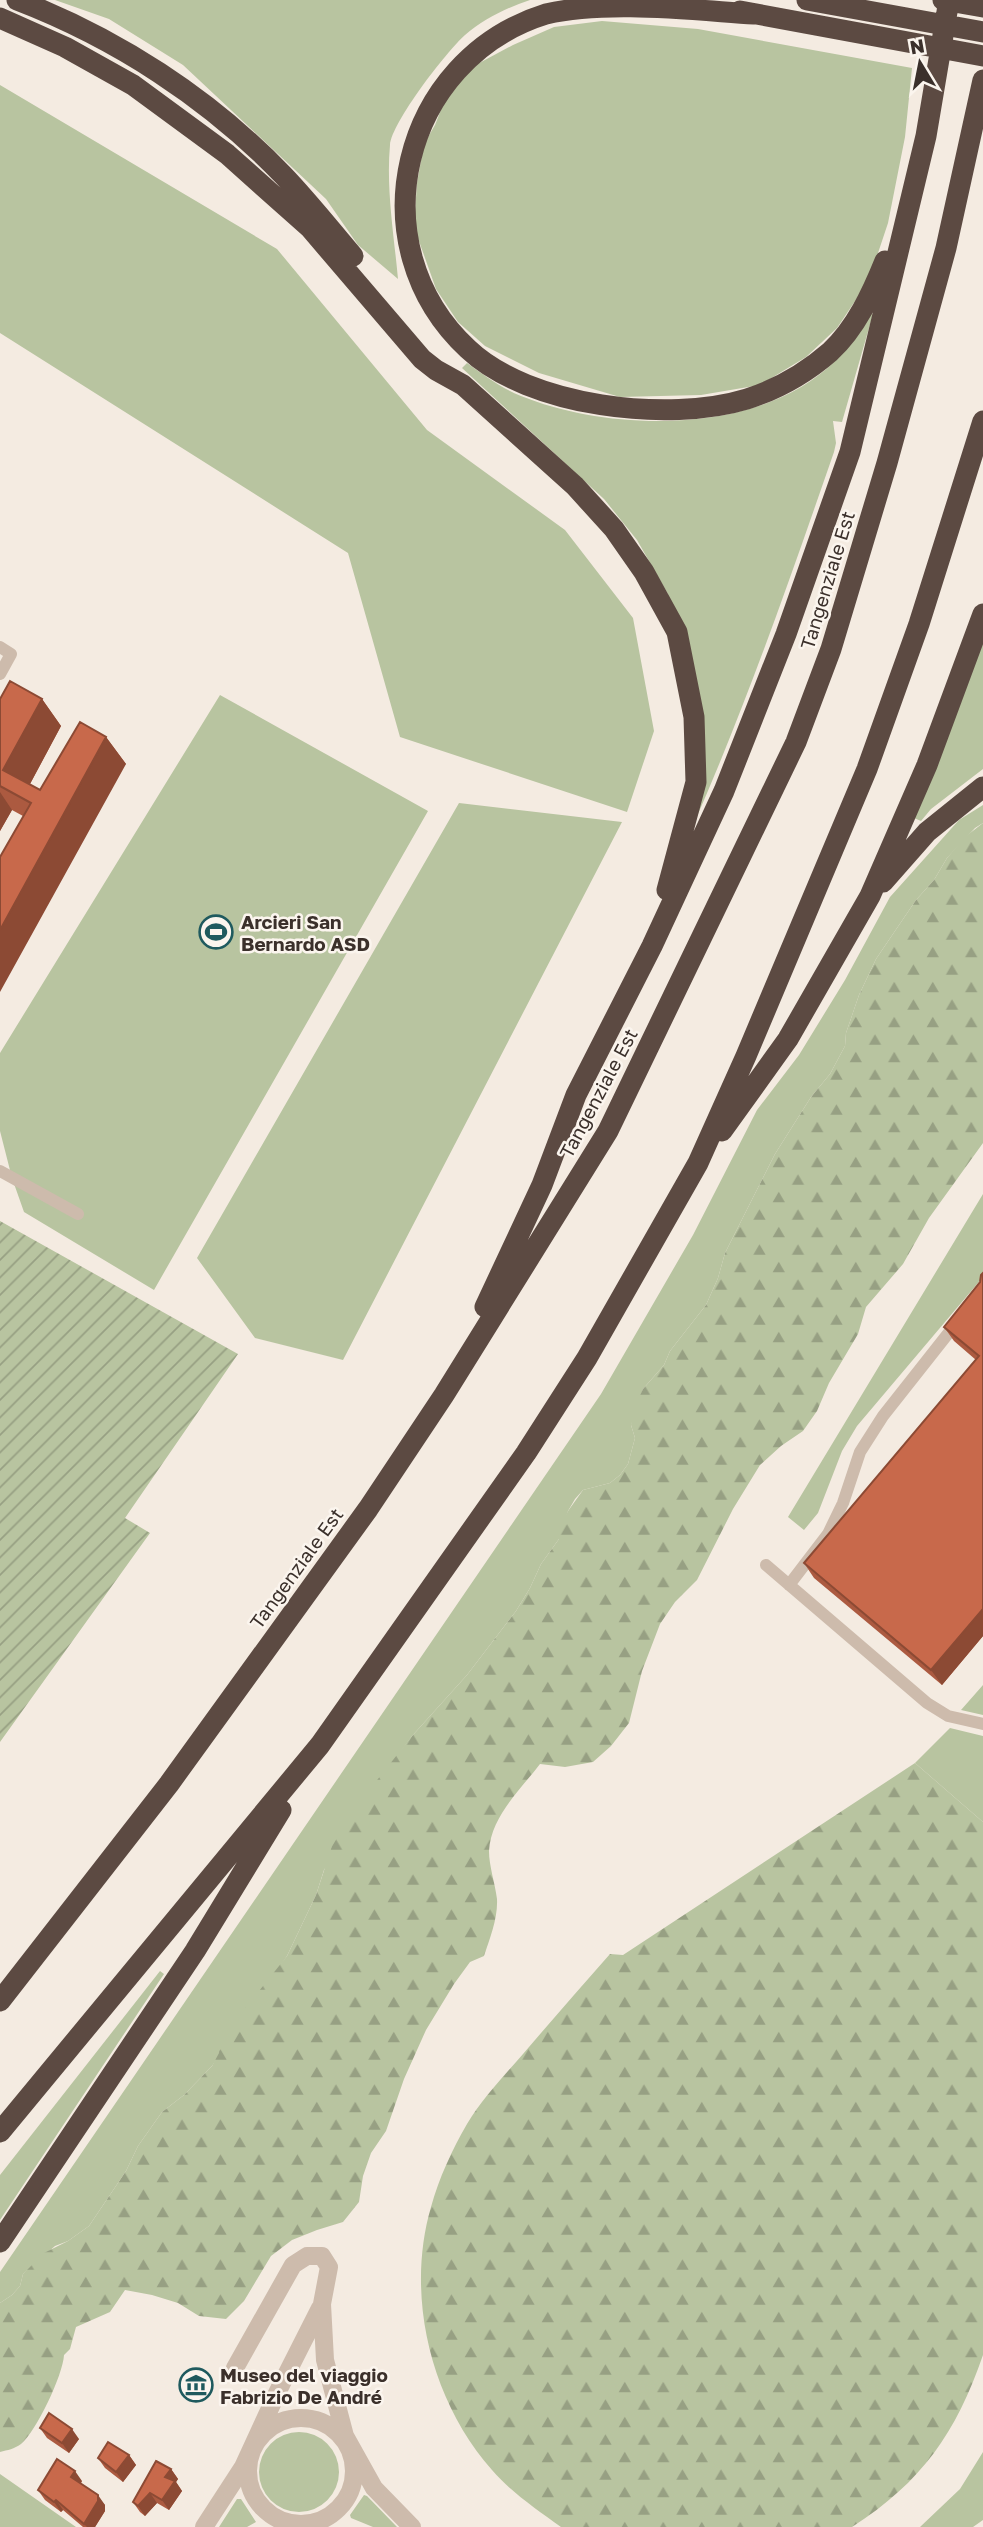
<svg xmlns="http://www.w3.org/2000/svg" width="983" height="2527" font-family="'Golos Text',sans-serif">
<defs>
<pattern id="forest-firs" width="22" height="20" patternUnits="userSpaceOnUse" patternTransform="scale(1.75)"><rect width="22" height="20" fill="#b8c4a0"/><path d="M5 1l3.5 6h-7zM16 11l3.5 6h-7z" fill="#97a083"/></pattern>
<pattern id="garden-furrows" width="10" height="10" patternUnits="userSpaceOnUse" patternTransform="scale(1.75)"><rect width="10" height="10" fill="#b8c4a0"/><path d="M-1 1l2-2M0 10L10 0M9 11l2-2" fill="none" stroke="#97a083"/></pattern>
</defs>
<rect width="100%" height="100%" fill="#f4ebe1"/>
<path fill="#b8c4a0" d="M55 0H530C506 8 484 19 465 35 446 52 392 122 390 145 386 189 394 235 398 279L358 245 326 199 183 65 109 19Z
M602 21 698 29 912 68 905 137 888 223 869 280 837 328 806 357 760 385 701 395 620 397 539 373 485 346 458 322 436 289 414 227 417 183 424 144 435 125 446 97 470 68 513 45 554 27Z
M0 85 277 249 427 430 565 530 633 618 654 731 627 812 400 737 348 553 0 333Z
M870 313 873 314 842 422 833 421 836 443 834 452C791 576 748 700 695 821L701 771 668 594 637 540 604 499 462 368 467 363C484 375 501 388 521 396 613 433 761 435 835 361 849 347 859 329 870 313Z
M983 633V769L931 809 921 821 914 818Z
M220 695 428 811 154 1290 24 1212 12 1178 0 1131V1053Z
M459 803 622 822 343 1360 255 1338 197 1258Z
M983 805V823L975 828 947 858 934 880 916 900 876 959 859 995 846 1033 845 1046 830 1074 811 1097 775 1154 725 1253 718 1278 706 1305 670 1351 664 1365 643 1389 631 1425 635 1438 628 1464 620 1475 610 1483 583 1490 575 1499 568 1511 559 1539 541 1564 530 1588 516 1611 467 1675 412 1736 385 1773 324 1870 316 1895 287 1956 212 2066 184 2095 162 2112 138 2146 126 2171 89 2226 68 2241 55 2246 23 2274 20 2286 12 2295 0 2303V2272L601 1394 693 1235 757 1110 799 1055 845 980 890 897 959 820Z
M983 1194V1277L857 1426 842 1451 818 1513 804 1530 788 1517Z
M983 1685V1715L961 1710Z
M950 1728 983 1736V1822L915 1763Z
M160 1971 164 1974 0 2220V2175Z
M259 2472a40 40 0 1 1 80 0a40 40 0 1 1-80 0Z
M983 2452V2520L973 2527H920L960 2489Z
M0 2474 76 2527H0Z
M364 2495 367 2496 397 2527H373L351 2518 350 2515Z
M237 2499H241L256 2522 247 2527H219Z"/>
<path fill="url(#forest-firs)" d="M983 823V1143L929 1218 903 1264 866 1307 858 1334 829 1383 817 1411 803 1431 781 1446 760 1465 733 1509 697 1580 675 1602 660 1624 642 1671 629 1723 611 1746 593 1762 565 1767 540 1764C521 1789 491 1816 489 1851 489 1866 495 1883 497 1899 498 1918 490 1938 484 1956L470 1962 454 1984 426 2030 404 2079 386 2131 371 2153 363 2176 359 2202 343 2222 317 2230 292 2240 271 2256 244 2301 226 2319 199 2316 178 2303 152 2295 125 2290 110 2312 76 2327 70 2349 64 2355C63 2375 36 2432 21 2444 14 2449 8 2450 0 2452V2303L12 2295 20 2286 23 2274 44 2253 68 2241 89 2226 126 2171 138 2146 162 2112 184 2095 212 2066 219 2053 218 2042 287 1956 316 1895 332 1846 355 1808 412 1736 467 1675 516 1611 530 1588 541 1564 559 1539 556 1535 568 1511 583 1490 610 1483 620 1475 628 1464 635 1438 631 1425 632 1413 643 1389 664 1365 670 1351 706 1305 718 1278 725 1253 775 1154 811 1097 830 1074 845 1046 846 1033 859 995 876 959 916 900 934 880 947 858 965 837Z
M915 1763 983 1822V2355C956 2433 922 2482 852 2527H561C537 2510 511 2492 492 2470 431 2401 405 2296 431 2207 439 2178 452 2150 467 2124 482 2099 504 2076 523 2054 552 2020 581 1987 610 1954L623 1955Z"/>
<path fill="url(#garden-furrows)" d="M0 1221 238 1354 125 1518 150 1533 0 1742Z"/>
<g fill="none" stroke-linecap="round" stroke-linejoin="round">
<path stroke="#cdbbac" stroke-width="12" d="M0 647 11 654 0 674
M0 1171 78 1214
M766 1565 927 1703 948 1716 983 1724
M789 1585 828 1534 843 1503 860 1452 883 1416 958 1321"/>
<path stroke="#cdbbac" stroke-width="18" d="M235 2368 293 2265 307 2256H322L329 2267 322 2304 325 2360 345 2436 374 2488 412 2527
M248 2471a53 53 0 1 1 106 0a53 53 0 1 1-106 0Z
M204 2527 243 2467 278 2391 320 2308"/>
<path stroke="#5c4a42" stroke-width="21" d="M17 0C116 38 209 98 283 175 308 201 330 229 353 256
M807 0 983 32
M943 0 983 7
M740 11 983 56
M754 14C691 10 606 0 546 14 401 59 356 245 468 349 529 407 669 423 747 399 778 389 806 373 830 352 856 328 872 293 885 261
M0 18 65 47 133 85 227 154 310 228 422 359 436 370 463 385 575 486 614 529 644 572 677 632 694 717 696 782 667 890
M883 882 927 832 983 787
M722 1131 788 1039 870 896 927 765 983 614
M485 1307 542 1185 576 1095 652 946 724 791 786 634 850 452 926 136 949 0
M0 2001 169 1784 368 1509 444 1395 608 1131 796 742 831 649 887 463 946 248 983 80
M0 2132 320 1745 526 1453 587 1358 698 1163 746 1056 867 769 919 624 983 421
M0 2242 195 1951 281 1810"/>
</g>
<path fill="#ac5a40" d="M0 699H42L61 726 30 784 40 790 106 737 126 764 23 816 12 810 0 831Z
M980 1282 983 1636 942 1685 814 1578 804 1563 976 1360 954 1341 944 1327Z
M40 2428 79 2439 69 2453 47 2438Z
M129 2455 136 2465 123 2482 105 2468 98 2458Z
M171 2469 178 2479 176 2482 182 2491 169 2510 157 2503 145 2516 140 2512 133 2502Z
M82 2481 81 2483 105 2505V2511L95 2527H83L63 2510 61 2512 45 2500 38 2490Z"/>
<path fill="#8c4a34" d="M42 699 61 726 23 797 3 770Z
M106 737 126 764 0 992V930Z
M0 792 12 810 0 831Z
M983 1609V1636L942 1685 931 1670Z
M72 2429 79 2439 69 2453 62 2443Z
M129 2455 136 2465 123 2482 116 2472Z
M171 2469 178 2479 176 2482 182 2491 169 2510 162 2500 165 2477Z
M75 2471 82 2481 78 2487 71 2477Z
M150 2493 157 2503 145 2516 138 2506Z
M98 2495 105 2505V2511L95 2527H87L84 2524Z
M56 2500 63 2510 61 2512 54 2502Z"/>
<path fill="#c8694b" stroke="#8c4a34" stroke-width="2" d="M10 681 42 699 3 770 40 790 80 722 106 737 0 930V857L31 803 0 786V699Z
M983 1273V1609L931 1670 804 1563 979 1356 944 1327 980 1282 981 1275Z
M49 2413 72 2429 62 2443 40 2428Z
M108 2442 129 2455 116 2472 98 2458Z
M57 2459 75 2471 71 2477 98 2495V2501L84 2524 56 2500 54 2502 38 2490Z
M156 2461 171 2469 165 2477 175 2481 162 2500 150 2493 138 2506 133 2502Z"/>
<defs>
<symbol id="stadium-ring" viewBox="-11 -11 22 22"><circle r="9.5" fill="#fbf5ee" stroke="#1f5a5e" stroke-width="1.5"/><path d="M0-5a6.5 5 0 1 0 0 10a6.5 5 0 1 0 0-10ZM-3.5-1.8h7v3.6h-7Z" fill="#1f5a5e"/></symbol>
<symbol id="museum-ring" viewBox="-11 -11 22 22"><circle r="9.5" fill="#fbf5ee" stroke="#1f5a5e" stroke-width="1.5"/><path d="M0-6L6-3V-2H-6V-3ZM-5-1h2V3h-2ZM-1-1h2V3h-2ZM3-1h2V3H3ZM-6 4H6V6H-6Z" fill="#1f5a5e"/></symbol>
</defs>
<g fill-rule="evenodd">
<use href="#stadium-ring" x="197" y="913" width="38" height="38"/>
<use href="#museum-ring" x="177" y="2366" width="38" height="38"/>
</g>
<g text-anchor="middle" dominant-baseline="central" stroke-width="5" stroke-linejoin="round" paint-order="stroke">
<g font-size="19" fill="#3b302b" stroke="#fbf5ee">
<text transform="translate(827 580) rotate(-73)">Tangenziale Est</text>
<text transform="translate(598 1093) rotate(-62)">Tangenziale Est</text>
<text transform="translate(296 1568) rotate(-54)">Tangenziale Est</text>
</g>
<g font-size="19" font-weight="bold" fill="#3b302b" stroke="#fbf5ee" text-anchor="start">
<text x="241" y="921">Arcieri San<tspan x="241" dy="22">Bernardo ASD</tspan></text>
<text x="220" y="2374">Museo del viaggio<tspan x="220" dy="22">Fabrizio De André</tspan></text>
</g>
</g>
<g transform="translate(920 63) rotate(350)" stroke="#fbf5ee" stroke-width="5" paint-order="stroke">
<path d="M0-5L12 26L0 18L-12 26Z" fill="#3b302b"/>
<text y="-10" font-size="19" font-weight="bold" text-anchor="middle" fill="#3b302b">N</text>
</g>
</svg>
